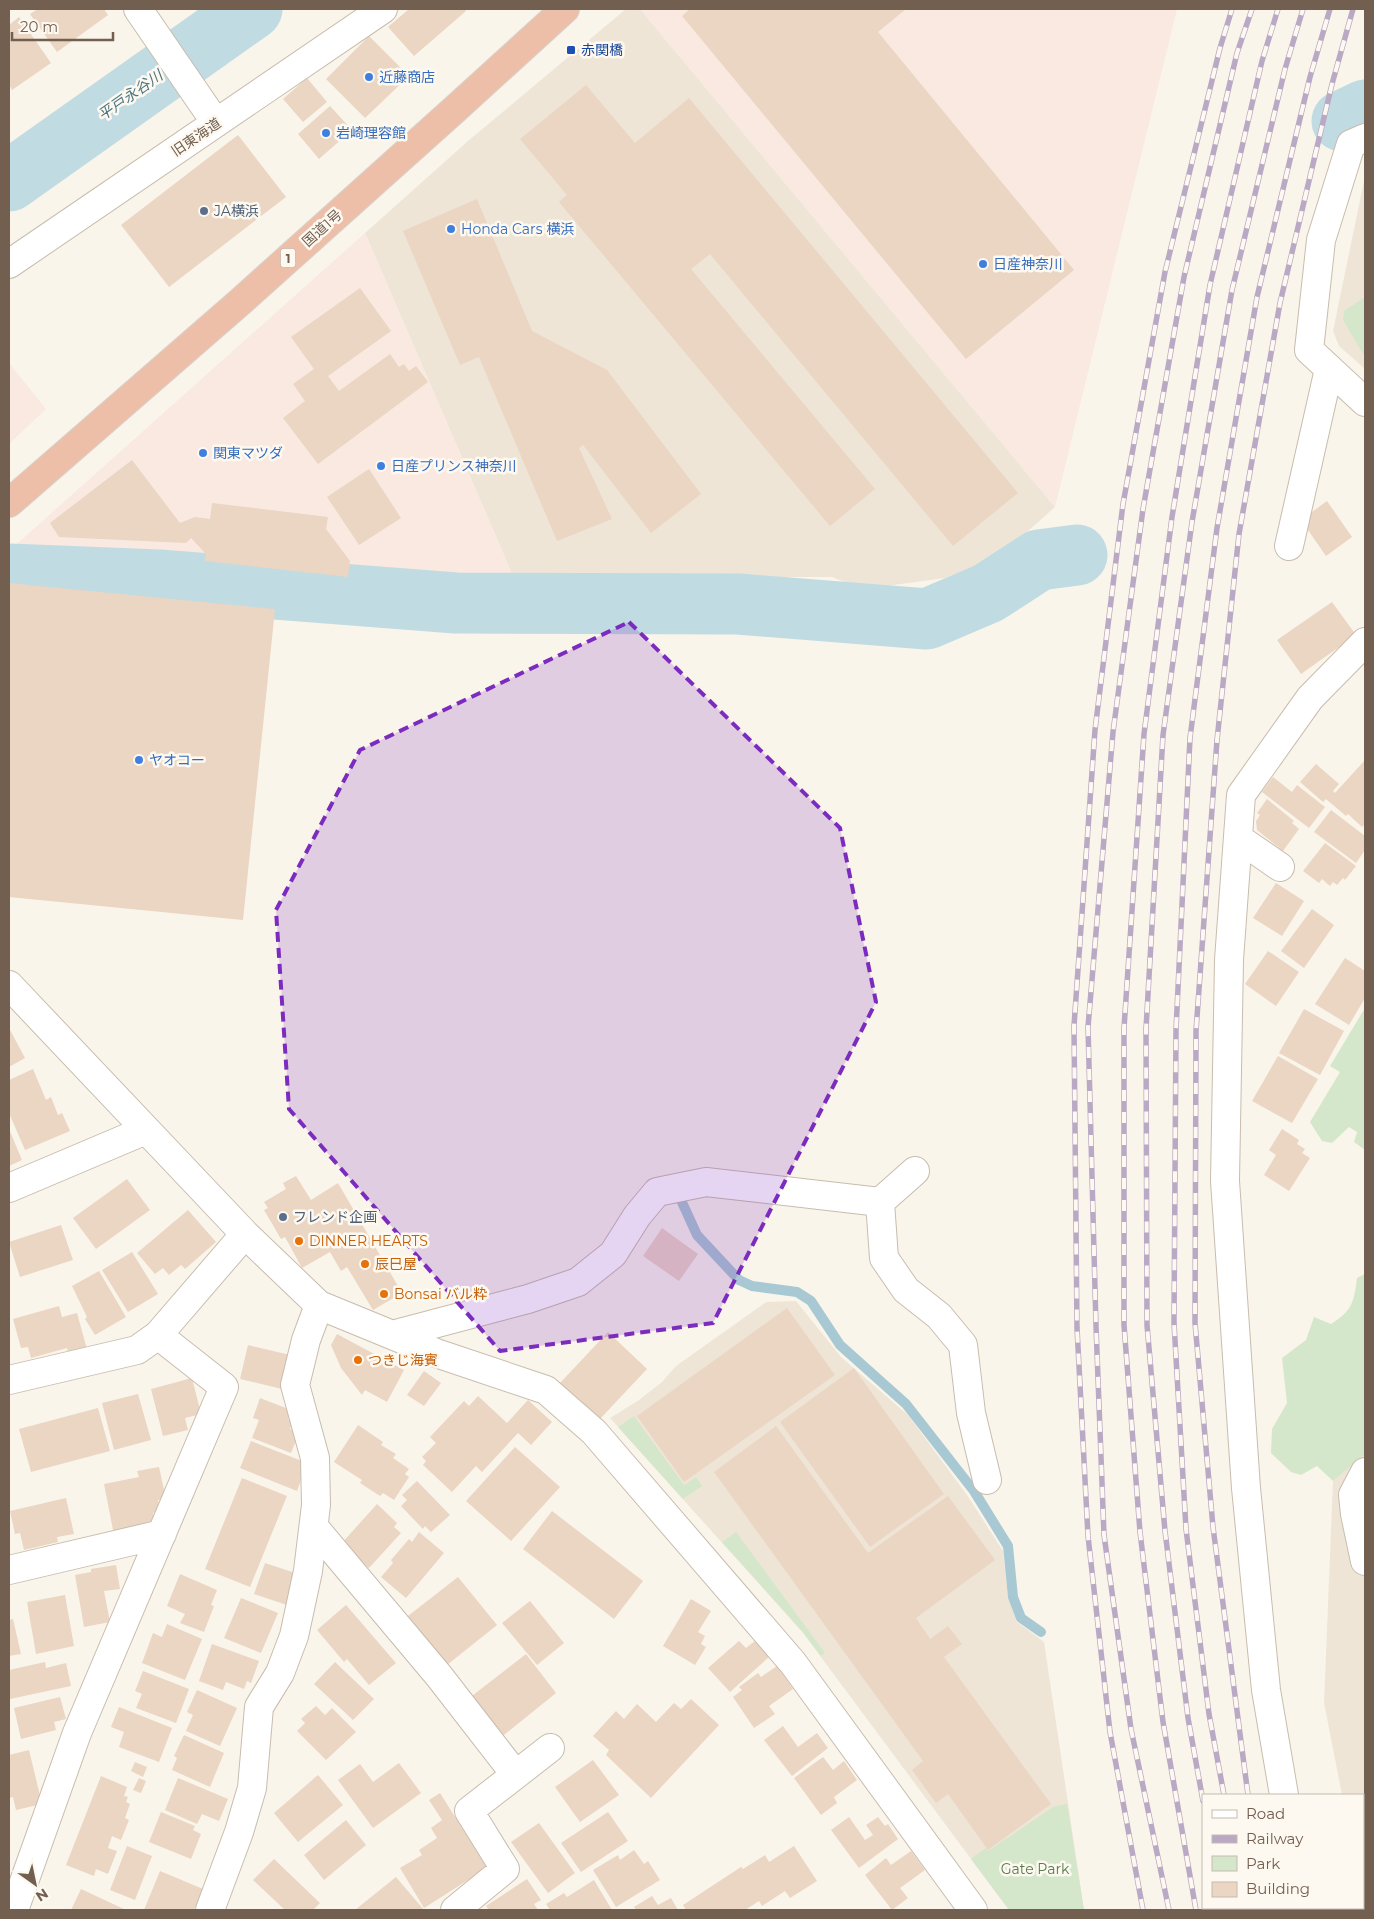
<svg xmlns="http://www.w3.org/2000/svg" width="1374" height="1919" font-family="Montserrat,'Noto Sans JP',sans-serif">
<rect width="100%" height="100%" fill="#faf5ea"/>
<path fill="#eee5d7" d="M626 9H640L1055 507 1000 556 945 578 886 586 852 585 832 577H729L615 587 513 576 365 233 468 141Z
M1365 176V369L1339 346 1333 331Z
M796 1301 841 1357 908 1415 967 1495 1003 1551 1008 1597 1017 1622 1044 1642 1084 1910H1009L803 1633 610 1418 639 1400 662 1382 676 1366 766 1302Z
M1365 1424V1910L1363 1900V1795H1342L1324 1703 1333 1481 1351 1459Z"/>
<path fill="#f9e9e0" d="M640 9H1177L1055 507Z
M365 233 513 576 371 581 9 559V551Z
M9 363 46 409 9 444Z"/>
<path fill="#d4e7ca" d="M1365 297V357L1343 320 1344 311Z
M1365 1008V1150L1354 1142 1357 1132 1349 1127 1332 1143 1322 1141 1310 1122 1340 1072 1330 1066Z
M1365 1274V1454L1333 1481 1317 1466 1301 1475 1291 1472 1271 1453 1272 1429 1287 1403 1282 1358 1306 1340 1314 1317 1331 1324C1352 1311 1354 1302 1357 1278Z
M634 1416 684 1485 696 1477 702 1486 683 1499 618 1427Z
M736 1532 825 1653 821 1656 803 1632 722 1542Z
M1067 1804 1084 1910H1009L971 1859 986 1848 988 1851 1053 1807Z"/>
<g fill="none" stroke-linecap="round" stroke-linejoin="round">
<path stroke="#a8c9d3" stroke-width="10" d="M681 1200 697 1235 739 1280 752 1286 797 1292 811 1301 840 1345 906 1404 974 1491 1008 1546 1013 1597 1021 1618 1041 1632"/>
<path stroke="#c1dbe2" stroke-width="61" d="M1342 121 1365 110
M9 181 252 9
M9 574 159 580 456 603 738 604 927 619 988 593 1039 560 1077 555"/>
</g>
<path fill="#ebd5c3" d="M38 9H104L108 15 57 52 30 14Z
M409 9H464L466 11 414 56 388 27Z
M690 9H906L878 32 1074 270 966 359 682 16Z
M19 17 51 63 12 90 9 84V25Z
M369 36 409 76 365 118 326 79Z
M307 78 327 102 303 122 283 99Z
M586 85 635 143 689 98 1018 493 953 546 710 254 691 269 875 489 830 526 559 202 567 195 520 139Z
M330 106 352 130 319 159 298 134Z
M238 135 286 197 169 287 121 225Z
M477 199 532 331 607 370 701 494 651 533 583 445 579 448 612 519 557 541 479 357 460 365 403 231Z
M360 288 391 331 328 376 339 391 390 354 399 367 404 364 409 371 416 366 428 382 318 464 283 418 305 401 293 384 314 369 291 337Z
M132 460 180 523 195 517 210 519 212 503 328 517 326 529 350 561 348 577 205 561 206 554 191 538 186 543 59 537 50 523Z
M369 469 401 518 359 545 327 497Z
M1327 501 1352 537 1326 556 1301 520Z
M9 583 275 609 243 920 9 897Z
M1332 602 1356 635 1301 674 1277 640Z
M1365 760V824L1362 827 1348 814 1346 816 1326 799 1323 802 1300 782 1316 764 1339 784 1333 791 1335 793Z
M1273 777 1292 792 1297 785 1325 807 1309 828 1262 792Z
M1267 799 1294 821 1292 823 1299 829 1283 851 1257 830 1256 821 1260 815 1257 813Z
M1331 810 1365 836V850L1356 863 1314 832Z
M1325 843 1356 866 1345 880 1343 878 1337 885 1333 882 1330 886 1322 879 1319 883 1303 871Z
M1276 883 1304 901 1282 936 1253 918Z
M1312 909 1334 925 1304 968 1281 951Z
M1268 951 1299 972 1276 1006 1245 984Z
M1345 958 1365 971V998L1349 1025 1315 1004Z
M1304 1009 1344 1031 1320 1075 1279 1053Z
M9 1028 25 1058 9 1067Z
M1278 1056 1318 1079 1292 1123 1252 1101Z
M33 1069 46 1100 51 1097 58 1115 62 1113 70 1131 25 1150 9 1113V1080Z
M9 1129 22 1160 9 1166Z
M1282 1129 1299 1140 1297 1144 1305 1149 1302 1153 1310 1158 1289 1191 1264 1175 1276 1155 1269 1150Z
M296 1176 311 1200 338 1183 402 1293 373 1310 347 1267 341 1271 330 1252 302 1268 285 1237 281 1239 264 1210 268 1208 264 1202 286 1189 283 1183Z
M127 1179 150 1210 96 1249 73 1218Z
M188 1210 216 1242 185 1269 181 1265 169 1275 163 1268 155 1274 137 1253Z
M61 1225 73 1260 20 1277 9 1242Z
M662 1228 698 1254 679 1281 643 1256Z
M132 1252 158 1294 128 1312 102 1270Z
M99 1271 126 1317 95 1335 85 1319 87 1317 72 1286Z
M59 1306 62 1317 77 1313 88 1353 69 1357 67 1348 31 1358 28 1347 21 1348 13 1319Z
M787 1308 835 1375 684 1482 637 1416Z
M608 1332 647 1369 599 1420 560 1383Z
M337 1334 404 1370 387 1402 365 1390 362 1395 341 1368 331 1345Z
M248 1345 290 1355 282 1389 240 1379Z
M854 1368 944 1494 870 1547 780 1422Z
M424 1371 441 1383 424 1406 407 1395Z
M192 1378 201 1414 185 1418 188 1430 163 1436 151 1389Z
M138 1394 151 1440 114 1450 102 1403Z
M478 1396 507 1423 528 1400 552 1422 531 1445 518 1433 482 1472 476 1466 452 1492 423 1465 426 1461 422 1457 436 1443 430 1437 464 1401 469 1406Z
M260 1398 291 1410 288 1419 293 1421 290 1429 299 1433 291 1453 252 1438 259 1420 253 1418Z
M98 1408 110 1451 31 1472 19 1429Z
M358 1425 383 1442 381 1445 396 1454 393 1458 409 1469 405 1474 409 1477 394 1500 383 1493 380 1496 360 1483 362 1480 334 1462Z
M776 1426 868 1553 948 1496 995 1560 916 1618 930 1639 948 1626 962 1644 944 1657 1051 1804 988 1850 948 1794 936 1803 912 1770 923 1761 714 1472Z
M251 1441 307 1463 297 1491 240 1468Z
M515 1447 560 1487 511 1541 466 1501Z
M159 1467 166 1499 158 1500 160 1511 153 1513 155 1522 114 1535 104 1484 139 1477 137 1471Z
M242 1478 287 1496 250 1587 205 1569Z
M417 1481 450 1515 431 1532 425 1526 423 1529 401 1506 407 1500 402 1495Z
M66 1498 74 1534 57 1537 58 1542 24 1550 20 1533 15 1534 10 1511Z
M377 1504 397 1523 394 1527 401 1533 369 1568 341 1544Z
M552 1511 643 1581 614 1619 523 1549Z
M419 1532 444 1553 406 1598 381 1577 393 1563 391 1560 409 1539 412 1542Z
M265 1563 301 1575 290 1606 254 1594Z
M116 1565 120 1589 104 1591 110 1622 84 1627 75 1575 91 1572V1569Z
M180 1574 217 1590 211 1605 214 1606 204 1632 180 1623 185 1614 167 1606Z
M458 1577 497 1625 447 1665 408 1616Z
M65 1595 74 1646 36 1654 27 1602Z
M241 1598 278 1613 261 1653 224 1638Z
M691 1599 711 1611 698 1632 705 1636 701 1644 706 1647 695 1665 663 1646Z
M530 1601 564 1643 537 1665 502 1623Z
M346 1605 396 1663 369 1685 347 1659 344 1662 317 1630Z
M13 1619 21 1654 9 1656V1620Z
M167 1624 202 1639 185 1680 142 1663 153 1633 162 1637Z
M739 1641 746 1648 755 1641 769 1657 730 1692 708 1668Z
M212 1644 259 1661 251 1683 247 1681 244 1689 226 1682 223 1690 199 1681Z
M526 1654 556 1693 499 1739 468 1699Z
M45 1662 46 1668 66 1663 71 1686 10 1699 9 1670Z
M335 1662 374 1699 353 1720 314 1684Z
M777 1666 793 1689 769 1706 775 1714 754 1728 733 1697 742 1690 739 1687 758 1673 761 1677Z
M143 1671 189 1689 176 1723 136 1708 142 1694 135 1691Z
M197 1690 237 1708 220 1746 186 1731 193 1715 187 1712Z
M60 1697 66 1719 54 1722 56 1730 21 1739 14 1708Z
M691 1699 719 1725 651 1798 606 1755 609 1750 593 1736 616 1711 624 1719 637 1704 656 1722 674 1703 681 1709Z
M316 1706 325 1715 332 1708 356 1732 326 1760 297 1731 305 1723 301 1719Z
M119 1707 172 1728 159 1762 119 1747 124 1732 111 1727Z
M783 1726 798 1747 817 1733 828 1748 792 1776 764 1740Z
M184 1735 224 1753 210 1787 172 1770 177 1758 174 1756Z
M29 1750 42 1804 16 1810 13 1797 9 1798V1755Z
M823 1757 833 1770 844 1761 857 1780 834 1797 837 1803 821 1815 794 1778Z
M593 1760 619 1795 580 1822 555 1787Z
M135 1762 147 1767 143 1777 131 1771Z
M399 1763 421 1793 373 1828 338 1780 360 1764 373 1782Z
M318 1775 343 1805 298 1842 274 1813Z
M101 1776 127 1787 124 1796 128 1797 126 1802 130 1804 125 1818 129 1820 121 1840 112 1836 108 1848 117 1851 108 1874 96 1869 94 1876 66 1865Z
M139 1778 146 1781 141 1793 133 1790Z
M178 1778 228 1799 219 1821 202 1814 197 1824 165 1810Z
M440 1793 487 1868 424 1908 400 1868 422 1855 419 1850 437 1838 431 1828 442 1820 429 1800Z
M161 1812 195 1826 193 1830 201 1834 191 1859 149 1842Z
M608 1812 628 1841 581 1872 561 1843Z
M849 1817 865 1840 873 1835 866 1825 878 1817 885 1826 888 1824 898 1839 859 1868 831 1830Z
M346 1820 366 1845 324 1880 304 1855Z
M539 1823 575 1873 548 1893 511 1842Z
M127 1846 152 1856 135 1900 110 1890Z
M794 1846 817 1881 790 1898 785 1891 762 1906 759 1901 745 1910H686L683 1905 741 1867 743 1869 765 1855 769 1862Z
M634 1850 644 1864 648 1861 660 1880 616 1907 593 1870 618 1855 620 1860Z
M911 1851 925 1870 900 1888 908 1898 892 1910 865 1875 886 1858 891 1865Z
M274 1859 320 1903 313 1910H285L253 1880Z
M160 1871 203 1889 194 1910H144Z
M396 1877 424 1910H355Z
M527 1879 541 1900 534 1904 538 1910H489L486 1906Z
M594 1880 612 1910H550L546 1904 564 1893 567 1897Z
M81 1889 126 1910H71Z
M652 1896 658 1905 671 1898 678 1910H636L634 1907Z"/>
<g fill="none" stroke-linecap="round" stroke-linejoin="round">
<defs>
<path id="minor" d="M138 9 216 123
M1365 138 1351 144 1321 240 1309 350 1365 402
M9 264 383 9
M1289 546 1329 369
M1238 838 1280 867
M9 985 245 1234 319 1305 436 1353 546 1390 594 1432 793 1663 973 1910
M9 1188 146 1130
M880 1202 915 1171
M392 1335 528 1299 578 1282 613 1254 637 1216 657 1192 706 1182 880 1202 884 1258 906 1290 939 1316 963 1345 971 1413 987 1480
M9 1380 137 1350 158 1335 245 1234
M1365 1472 1353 1495 1355 1514 1365 1561
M314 1527 439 1676 515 1774
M9 1570 162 1534
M1284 1795 1266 1690 1246 1488 1225 1181 1229 960 1241 795 1310 698 1365 642
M1304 1908 1305 1910
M14 1910 77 1733 224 1387 158 1335
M210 1910 239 1832 252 1788 259 1707 280 1673 294 1636 308 1571 316 1505 315 1458 295 1385 306 1340 319 1305
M455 1910 505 1869 469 1811 550 1748"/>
<path id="highway" d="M9 503 240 302 454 110 565 9"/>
</defs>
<use href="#minor" stroke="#c8bcae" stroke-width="30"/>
<use href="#highway" stroke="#d8d2ce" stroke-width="30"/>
<use href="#minor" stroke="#fff" stroke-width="28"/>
<use href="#highway" stroke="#edbfa9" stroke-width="28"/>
<defs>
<path id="rail" d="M1224 1795 1209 1714 1186 1529 1174 1323 1176 1030 1190 738 1217 528 1257 297 1310 77 1330 9
M1248 1795 1213 1527 1195 1323 1196 1031 1217 740 1239 534 1280 303 1332 84 1353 9
M1203 1801 1188 1718 1165 1531 1147 1325 1146 1029 1163 735 1192 522 1232 290 1285 69 1303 9
M1222 1908 1223 1910
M1245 1908V1910
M1263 1908 1264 1910
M1143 1910 1110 1732 1088 1536 1077 1328 1074 1026 1095 730 1123 504 1165 272 1220 48 1232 9
M1169 1910 1131 1729 1104 1535 1096 1326 1088 1027 1113 732 1143 509 1184 277 1237 53 1252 9
M1196 1910 1163 1722 1140 1532 1124 1325V1028L1144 734 1172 517 1210 285 1262 61 1278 9"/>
</defs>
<use href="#rail" stroke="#b9a9c4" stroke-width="5.5"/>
<use href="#rail" stroke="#fdf9f0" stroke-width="4" stroke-dasharray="11" stroke-linecap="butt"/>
</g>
<path fill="#7b2cbf" fill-opacity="0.2" stroke="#7b2cbf" stroke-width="4" stroke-dasharray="10 6" stroke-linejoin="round" d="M629 622 840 828 876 1002 713 1323 500 1351 289 1109 276 910 360 750Z"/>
<rect fill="#1a4fb4" stroke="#fdf9f0" stroke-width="2" x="566" y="45" width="10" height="10" rx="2.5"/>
<g fill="#3f7fe0" stroke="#fdf9f0" stroke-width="2">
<circle cx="369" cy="77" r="5"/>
<circle cx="326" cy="133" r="5"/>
<circle cx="451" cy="229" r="5"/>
<circle cx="983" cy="264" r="5"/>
<circle cx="203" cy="453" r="5"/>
<circle cx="381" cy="466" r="5"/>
<circle cx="139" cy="760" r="5"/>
</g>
<g fill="#5c6f8a" stroke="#fdf9f0" stroke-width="2">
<circle cx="204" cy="211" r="5"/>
<circle cx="283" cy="1217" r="5"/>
</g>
<g fill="#e8710a" stroke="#fdf9f0" stroke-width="2">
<circle cx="299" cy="1241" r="5"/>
<circle cx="365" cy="1264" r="5"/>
<circle cx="384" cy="1294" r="5"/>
<circle cx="358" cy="1360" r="5"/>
</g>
<g text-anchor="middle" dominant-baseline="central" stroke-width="5" stroke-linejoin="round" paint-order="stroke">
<rect fill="#fdf9f0" stroke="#9c8d80" stroke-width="1" x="280.5" y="248.5" width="15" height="19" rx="4"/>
<g font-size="12" font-weight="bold" fill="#725f50">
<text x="288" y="258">1</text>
</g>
<g font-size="14" fill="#164399" stroke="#fdf9f0" text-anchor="start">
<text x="581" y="50">赤関橋</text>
</g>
<g font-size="14" fill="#366cbe" stroke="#fdf9f0" text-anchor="start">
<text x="379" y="77">近藤商店</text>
<text x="336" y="133">岩崎理容館</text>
<text x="461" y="229">Honda Cars 横浜</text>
<text x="993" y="264">日産神奈川</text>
<text x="213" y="453">関東マツダ</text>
<text x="391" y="466">日産プリンス神奈川</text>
<text x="149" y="760">ヤオコー</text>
</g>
<g font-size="14" fill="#725f50" stroke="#fdf9f0">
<text transform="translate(196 137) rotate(-34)">旧東海道</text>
<text transform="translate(322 228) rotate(-42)">国道1号</text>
</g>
<g font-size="14" fill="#4e5e75" stroke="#fdf9f0" text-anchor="start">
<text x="214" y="211">JA横浜</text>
<text x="293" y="1217">フレンド企画</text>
</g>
<g font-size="14" fill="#c56008" stroke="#fdf9f0" text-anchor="start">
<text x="309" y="1241">DINNER HEARTS</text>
<text x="375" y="1264">辰巳屋</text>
<text x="394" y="1294">Bonsai バル粋</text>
<text x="368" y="1360">つきじ海賓</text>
</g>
<g font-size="14" fill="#577c4d" stroke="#fdf9f0">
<text x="1035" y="1869">Gate Park</text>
</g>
<g font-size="15" font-style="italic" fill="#4c7683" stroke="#fdf9f0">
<text transform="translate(130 95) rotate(-35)">平戸永谷川</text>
</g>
</g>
<rect width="1374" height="1919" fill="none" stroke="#725f50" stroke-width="20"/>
<rect x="1202" y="1794" width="162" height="115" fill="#fdf9f0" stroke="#c5bbb0"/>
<rect x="1212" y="1810" width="25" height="8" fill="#ffffff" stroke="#c5bbb0"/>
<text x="1246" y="1819" font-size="15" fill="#725f50">Road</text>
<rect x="1212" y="1835" width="25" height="8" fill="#b9a9c4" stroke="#c5bbb0"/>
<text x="1246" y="1844" font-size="15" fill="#725f50">Railway</text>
<rect x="1212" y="1856" width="25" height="15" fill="#d4e7ca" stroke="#c5bbb0"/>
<text x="1246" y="1869" font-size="15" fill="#725f50">Park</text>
<rect x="1212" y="1882" width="25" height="15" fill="#ebd5c3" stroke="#c5bbb0"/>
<text x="1246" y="1894" font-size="15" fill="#725f50">Building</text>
<g transform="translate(35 1884) rotate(147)" stroke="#fdf9f0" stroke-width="4" paint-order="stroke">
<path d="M0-4L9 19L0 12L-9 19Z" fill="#725f50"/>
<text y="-8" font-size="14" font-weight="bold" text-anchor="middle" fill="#725f50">N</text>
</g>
<path d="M12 32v8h101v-8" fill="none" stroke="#725f50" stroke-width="2.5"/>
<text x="20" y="32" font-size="15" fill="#725f50" stroke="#fdf9f0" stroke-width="4" paint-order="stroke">20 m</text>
</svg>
